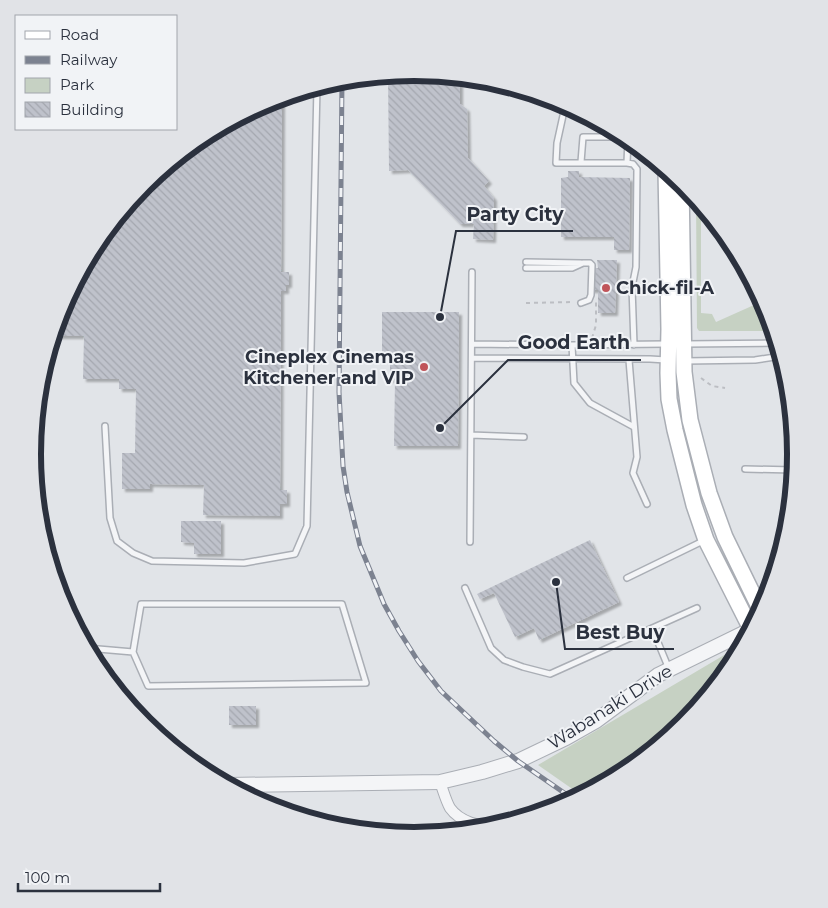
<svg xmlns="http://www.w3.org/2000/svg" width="828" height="908" font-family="Montserrat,sans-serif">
<defs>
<pattern id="building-back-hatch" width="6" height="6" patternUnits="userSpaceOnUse" patternTransform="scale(1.25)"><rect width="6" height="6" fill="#bfc2cb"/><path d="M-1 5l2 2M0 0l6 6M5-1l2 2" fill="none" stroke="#a4a7af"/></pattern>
<filter id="shadow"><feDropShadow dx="3" dy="3" stdDeviation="1" flood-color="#0004"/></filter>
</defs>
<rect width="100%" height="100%" fill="#e1e4e8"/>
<path fill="#c6d1c3" d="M696 199 701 205V313L712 314 716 322 763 301 773 331H699L697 328Z
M731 651 738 654 731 666 684 724 626 771 581 795 538 765Z"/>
<path fill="url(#building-back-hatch)" filter="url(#shadow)" d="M414 73 460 77V104L467 109 468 158 489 181 484 186 494 198 493 240 473 239 474 224H460L408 170 389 171 388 75Z
M282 97 281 272H289V285H286V291H281L280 490H287V504H280V516L203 515 204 485 150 484V489H122V453H135L136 389H119V379H83L84 336H53L62 308 97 242 144 184 202 137 268 101Z
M568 171H579V177L630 178 629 250H614V237H561V178L568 177Z
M597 260H617L615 313H598V290H588V268H598Z
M382 312H459L458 446H394L395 380H390V354H382Z
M181 521H221V554H194V543L181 542Z
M590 540 619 602 539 640 534 628 515 637 494 593 480 599 477 594Z
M229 706H256V725H229Z"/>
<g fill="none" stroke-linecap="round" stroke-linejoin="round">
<defs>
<path id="service" d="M565 104 564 111H579
M564 111 557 143 556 163H627L633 164 637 169 636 267 632 287 634 345
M581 162 583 137H626
M627 163 628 138
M526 262 581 263
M526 268H572L583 263H590L592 265 591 295 589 300 581 303
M472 344 572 345 666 344
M685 344 777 343
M572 345 574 383 590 403 634 427
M472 358 650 359 666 360
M629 360 637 457 633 473 647 504
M685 361 755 360 781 356
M105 426 110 518 117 541 133 553 152 561 244 563 295 554 307 526 317 87
M471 435 524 437
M745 469 794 470
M470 542 472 272
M627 578 703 541
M465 588 491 648 504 660 523 667 550 674 697 608
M758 601 768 595
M652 628 669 669
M87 648 133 652 148 686 366 683 342 604H141L133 652"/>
<path id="minor" d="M440 782C443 790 446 801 450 808 460 822 480 827 496 826"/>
<path id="tertiary" d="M228 785 440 782 482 772 518 761 566 738 596 721 658 675 750 630"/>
<path id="secondary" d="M666 170 669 329 668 373 669 399 675 430 694 505 706 540 751 629
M681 182 684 372 690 420 709 493 725 537 761 611"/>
</defs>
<use href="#service" stroke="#aaaeb5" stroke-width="8"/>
<use href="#minor" stroke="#aaaeb5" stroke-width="12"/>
<use href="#tertiary" stroke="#aaaeb5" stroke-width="16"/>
<use href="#secondary" stroke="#aaaeb5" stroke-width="18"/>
<path stroke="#bcbec3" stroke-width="2" stroke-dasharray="4 4" stroke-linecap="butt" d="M526 303 573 302
M592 338 596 325V302
M701 378 712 386 725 388"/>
<use href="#service" stroke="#f4f5f7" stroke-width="5"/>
<use href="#minor" stroke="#f4f5f7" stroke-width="10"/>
<use href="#tertiary" stroke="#f4f5f7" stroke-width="14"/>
<use href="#secondary" stroke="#fff" stroke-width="15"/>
<defs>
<path id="rail" d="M342 80 339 392 343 466 347 492 360 546 384 604 399 631 418 661 441 691 494 741 518 761 573 799"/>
</defs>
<use href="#rail" stroke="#7c8290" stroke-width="5"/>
<use href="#rail" stroke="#f1f3f6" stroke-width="3" stroke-dasharray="9" stroke-linecap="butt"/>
</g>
<g fill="#c0545a" stroke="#f1f3f6" stroke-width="2">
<circle cx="606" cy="288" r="5"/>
<circle cx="424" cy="367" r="5"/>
</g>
<g text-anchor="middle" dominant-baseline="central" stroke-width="4" stroke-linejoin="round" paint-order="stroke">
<g font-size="18" font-weight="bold" fill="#2b313e" stroke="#f1f3f6" text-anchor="start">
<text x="616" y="288">Chick-fil-A</text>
<text x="414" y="357" text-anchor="end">Cineplex Cinemas<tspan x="414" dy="21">Kitchener and VIP</tspan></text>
</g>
<g font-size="18" fill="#2b313e" stroke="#f1f3f6">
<text transform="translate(610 707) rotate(-32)">Wabanaki Drive</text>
</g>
</g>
<path d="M0 0H828V908H0ZM41 454a373 373 0 1 1 746 0a373 373 0 1 1-746 0Z" fill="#e1e3e7" fill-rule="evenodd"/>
<path fill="none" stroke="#2b313e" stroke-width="6" d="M41 454a373 373 0 1 1 746 0a373 373 0 1 1-746 0Z"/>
<path fill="none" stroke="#2b313e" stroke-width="2" d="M440 317L456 231H573M440 428L508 360H641M556 582L565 649H674"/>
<g fill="#2b313e" stroke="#f1f3f6" stroke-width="2">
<circle cx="440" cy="317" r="5"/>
<circle cx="440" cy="428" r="5"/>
<circle cx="556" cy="582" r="5"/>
</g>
<g font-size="19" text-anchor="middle" font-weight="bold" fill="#2b313e" stroke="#f1f3f6" stroke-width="4" stroke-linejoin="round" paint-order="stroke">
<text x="515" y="221">Party City</text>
<text x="574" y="349">Good Earth</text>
<text x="620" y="639">Best Buy</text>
</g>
<rect x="15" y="15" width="162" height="115" fill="#f1f3f6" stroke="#a2a5ac"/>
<rect x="25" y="31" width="25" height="8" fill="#ffffff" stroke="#a2a5ac"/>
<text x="60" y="40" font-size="15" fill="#2b313e">Road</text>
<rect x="25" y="56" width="25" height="8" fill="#7c8290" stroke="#a2a5ac"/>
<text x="60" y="65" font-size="15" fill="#2b313e">Railway</text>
<rect x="25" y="78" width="25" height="15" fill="#c6d1c3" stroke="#a2a5ac"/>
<text x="60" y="90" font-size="15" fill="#2b313e">Park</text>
<rect x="25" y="102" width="25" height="15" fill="url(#building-back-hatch)" stroke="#a2a5ac"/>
<text x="60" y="115" font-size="15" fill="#2b313e">Building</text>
<path d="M18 883v8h142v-8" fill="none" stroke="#2b313e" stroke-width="2.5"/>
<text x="25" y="883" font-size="15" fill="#2b313e" stroke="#f1f3f6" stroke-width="4" paint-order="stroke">100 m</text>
</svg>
